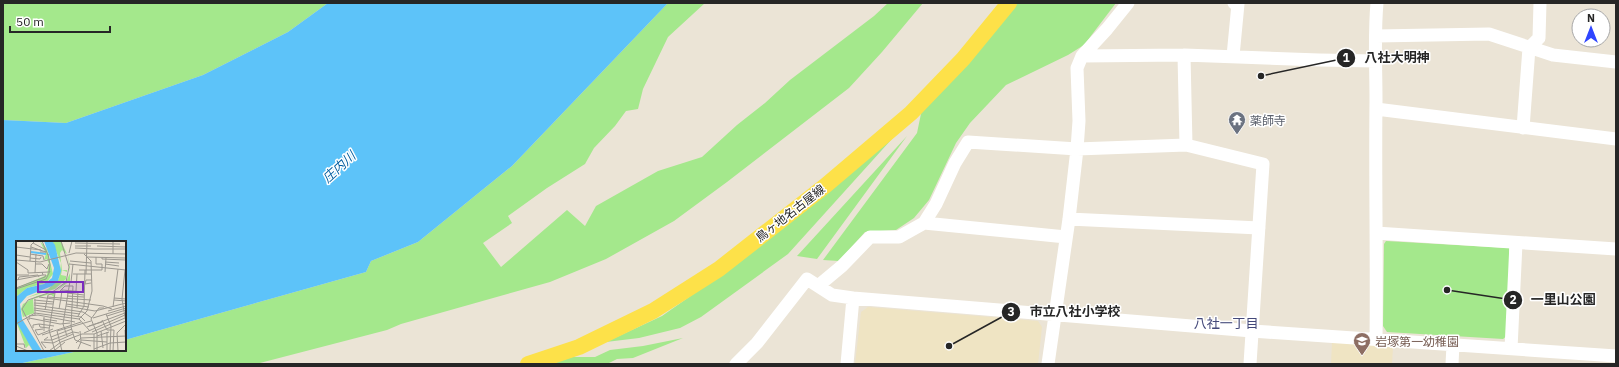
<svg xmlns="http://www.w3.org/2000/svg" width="1619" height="367" font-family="'IBM Plex Sans','Noto Sans JP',sans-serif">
<rect width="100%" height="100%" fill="#ebe4d6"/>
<path fill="#efe4c3" d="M868 307 1038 321 1042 327 1038 364H855L861 312Z
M1332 342 1393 347 1392 364H1331Z"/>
<path fill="#a4e88c" d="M3 3H328L288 32 203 75 66 123 3 120Z
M668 3H705L668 37 643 89 638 109 626 111 615 126 594 148 585 164 547 188 508 216 512 223 483 243 501 267 567 210 585 226 596 206 658 171 702 157 737 125 765 103 790 80 874 16 888 3H923L882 52 849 88 727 182 674 221 606 259 550 282 401 324 387 330 256 364H18L83 350H125V340L366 272 371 261 418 242 512 166Z
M1017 3H1116L1084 45 1068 55 1006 85 970 123 956 143 929 200 914 218 896 230 865 232 839 261 823 260 917 133 922 109 1014 8Z
M900 130 788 254 701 317 680 328 639 338 606 342 662 316 719 276Z
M907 136 817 259 797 256Z
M1386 241 1509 248V334L1503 339 1387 332 1383 326 1384 244Z
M683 338 633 358 617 359 607 364H551L572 357H595L610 350 643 346Z"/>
<path fill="#5dc3f9" d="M328 3H668L512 166 418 242 371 261 366 272 125 340V242H17V350H83L18 364H3V120L66 123 203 75 288 32Z"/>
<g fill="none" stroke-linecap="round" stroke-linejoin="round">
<path stroke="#fff" stroke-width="13" d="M1376 36 1489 34 1553 55 1616 62
M1184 55 1186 145
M1082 56 1184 55 1319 60 1377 61
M1233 56 1238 4 1234 3
M1376 109 1616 139
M1523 128 1529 48 1539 38 1540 3
M1069 219 1259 228
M924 223 1066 237
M1376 233 1616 249
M818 286 832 295 853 298
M1376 339C1377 259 1375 180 1376 100 1376 68 1374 35 1377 3
M1511 349 1516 243
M736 364 757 343 807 279 818 286 842 266 870 237H899L924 223 936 204 955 163 968 142 1077 149 1186 145 1263 164 1250 364
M847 364 853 298 1252 331 1616 356
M1048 364 1069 219 1077 149 1079 121 1077 68 1082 56 1107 29 1128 3
M1452 364 1453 345"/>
<path stroke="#fde149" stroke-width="16" d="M528 364 579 347 653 311 719 269 825 186 911 113 963 59 1009 3"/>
</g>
<defs>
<symbol id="temple-pin" viewBox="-11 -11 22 30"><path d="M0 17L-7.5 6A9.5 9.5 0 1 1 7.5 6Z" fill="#6b7280" stroke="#fff"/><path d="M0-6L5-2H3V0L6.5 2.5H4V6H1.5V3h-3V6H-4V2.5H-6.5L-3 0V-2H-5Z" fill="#fff"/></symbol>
<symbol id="school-pin" viewBox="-11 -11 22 30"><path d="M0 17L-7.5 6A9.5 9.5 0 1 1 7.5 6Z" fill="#8d6e63" stroke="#fff"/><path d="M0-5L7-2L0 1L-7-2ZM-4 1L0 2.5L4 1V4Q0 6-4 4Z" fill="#fff"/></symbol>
</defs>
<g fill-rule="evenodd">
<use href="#temple-pin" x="1227" y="110" width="20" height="27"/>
<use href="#school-pin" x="1352" y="331" width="20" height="27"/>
</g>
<g text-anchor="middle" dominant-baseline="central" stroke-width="3" stroke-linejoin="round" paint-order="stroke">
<g font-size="12" fill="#5b616d" stroke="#fff" text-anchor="start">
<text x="1250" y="120">薬師寺</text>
</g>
<g font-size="12" fill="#262626" stroke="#fff">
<text transform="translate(790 213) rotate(-38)">鳥ヶ地名古屋線</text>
</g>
<g font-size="12" fill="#785e54" stroke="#fff" text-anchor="start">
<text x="1375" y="341">岩塚第一幼稚園</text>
</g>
<g font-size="13" font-style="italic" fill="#015d9f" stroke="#fff">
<text transform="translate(339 167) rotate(-42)">庄内川</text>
</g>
<g font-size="13" fill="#44497a" stroke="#fff">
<text x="1226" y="323">八社一丁目</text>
</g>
</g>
<g transform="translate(16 241)">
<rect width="110" height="110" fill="#ebe4d6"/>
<path d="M24 0 31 8 37 33 30 42 11 47 0 56V47L31 34 33 23 31 18 28 19 30 13ZM36 0H45L51 13 46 9 44 12 46 29H51V31L46 29 45 34 50 35V38L39 48 10 57 32 48 43 38 45 22ZM52 14 54 26V40L39 51 38 56 34 53 17 58 18 72 7 76 5 68 7 63 21 55 39 51 50 41 54 32ZM0 80 11 97 17 110 13 104 10 107Z" fill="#a4e88c"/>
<path d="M28 0H36L39 4 45 30 42 40 36 45 11 55 4 63 6 78 26 110H17L0 80V56L11 47 28 43 36 37 38 27Z" fill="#5dc3f9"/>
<path fill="none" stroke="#5dc3f9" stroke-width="2" d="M15 11 30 13"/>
<path fill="none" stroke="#9c9890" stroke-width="1" d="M26 0 32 14M17 2 30 9M59 2 104 3M59 5H75M81 5 110 6M0 6 25 9M15 6 30 11H24M59 7 78 8M78 8H110M53 12 56 0M14 13 27 15 28 19M97 13V0M0 14 14 16M71 16 110 17M80 16V23H86V26M86 16V18L110 19V15M14 17 24 18 25 16M0 19 24 21 60 12 110 13M14 20 15 4 19 0M54 20 75 22M0 21 12 29V32L33 31 34 24 32 13M89 21 103 22M20 23H26L31 28 33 23M53 23 110 29M89 23 103 25M63 29H86V26M109 29 106 58 110 82M89 31 90 17M19 32 20 13M57 33H75M70 33 71 0M0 34H13M0 39 27 34M2 39 3 36 22 34 23 36M55 41 57 23M75 42 69 43 70 39H76M0 47 29 36 30 34H27L26 31M0 48 30 38 34 30M60 50 61 33M68 51 46 49 45 57 75 59M39 52 33 89 39 110M42 52 49 45H57L55 86 59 99 75 105M51 52 68 54M51 55 68 56M23 56 87 65 96 68M31 56 45 57 43 68M98 57 110 58M19 58V74M18 59 38 61M98 59 110 60M18 62 37 63M50 63 73 66M18 64 67 71 76 77M50 65 79 70 110 62M97 66 102 28M18 67 64 73M61 67 62 50M18 69 65 76 69 80M29 69 32 54 39 52M92 70 110 65M90 73 95 85 94 110M62 75 68 65 69 29M91 75 110 69M28 76V90M13 77 44 83 54 82M77 77 110 67M27 78 41 80M63 78 74 90M13 79V75L22 74 59 81M86 79 91 89H98L97 110M0 83 19 72 63 78 71 70 76 50 75 20 68 13M23 83 24 86 33 87M73 85 86 81M71 86 109 72M17 87V84L23 83 38 85M27 88 19 89 22 94 37 88M109 89 110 110M85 90 87 107M76 91 109 77M68 92 109 74M81 92 75 78 83 67H88M81 92V110M26 94 65 81M51 95 47 83 54 40M81 95 93 91M32 96 28 99H36L57 91 63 92M35 96 56 88M65 99 91 101M60 102 65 97 110 95M0 103H8L9 107M0 105 12 110M30 107 25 101 37 102 57 93M62 108 65 101 64 90M78 108 94 102 110 101M39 109 49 101M28 110 6 68 12 59 38 50 50 41 53 26 45 0M33 110 45 101 66 93H78M46 110 41 90 75 80M78 110V93L110 80M91 110V91M102 110 101 92 110 83"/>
<path fill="#7b2cbf" fill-opacity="0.15" stroke="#7b2cbf" stroke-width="2" d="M22 41H67V51H22Z"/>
<rect width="110" height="110" fill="none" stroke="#262626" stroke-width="2"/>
</g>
<path fill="none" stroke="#262626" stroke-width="1.5" d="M1261 76L1346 58M1447 290L1513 300M949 346L1011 312"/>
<g fill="#262626" stroke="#fff" stroke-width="1.5">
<circle cx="1261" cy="76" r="4"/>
<circle cx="1447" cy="290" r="4"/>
<circle cx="949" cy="346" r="4"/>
<circle cx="1346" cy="58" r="10"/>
<circle cx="1513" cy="300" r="10"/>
<circle cx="1011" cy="312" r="10"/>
</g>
<g font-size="12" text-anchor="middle" font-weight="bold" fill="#fff">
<text x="1346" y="62">1</text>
<text x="1513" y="304">2</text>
<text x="1011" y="316">3</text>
</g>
<g font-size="13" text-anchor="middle" font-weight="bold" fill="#262626" stroke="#fff" stroke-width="3" stroke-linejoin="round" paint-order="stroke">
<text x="1397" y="62">八社大明神</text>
<text x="1563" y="304">一里山公園</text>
<text x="1075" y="316">市立八社小学校</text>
</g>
<rect width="1619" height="367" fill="none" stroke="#262626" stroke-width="8"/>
<g transform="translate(1591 28)"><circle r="19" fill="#ffffff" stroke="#a8a8a8"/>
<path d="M0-3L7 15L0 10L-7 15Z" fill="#2f45ff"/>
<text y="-6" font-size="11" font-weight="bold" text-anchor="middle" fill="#262626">N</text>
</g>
<path d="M10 26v6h100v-6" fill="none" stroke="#262626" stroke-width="2"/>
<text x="16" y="26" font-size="12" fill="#262626" stroke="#ffffff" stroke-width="3" paint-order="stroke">50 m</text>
</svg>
